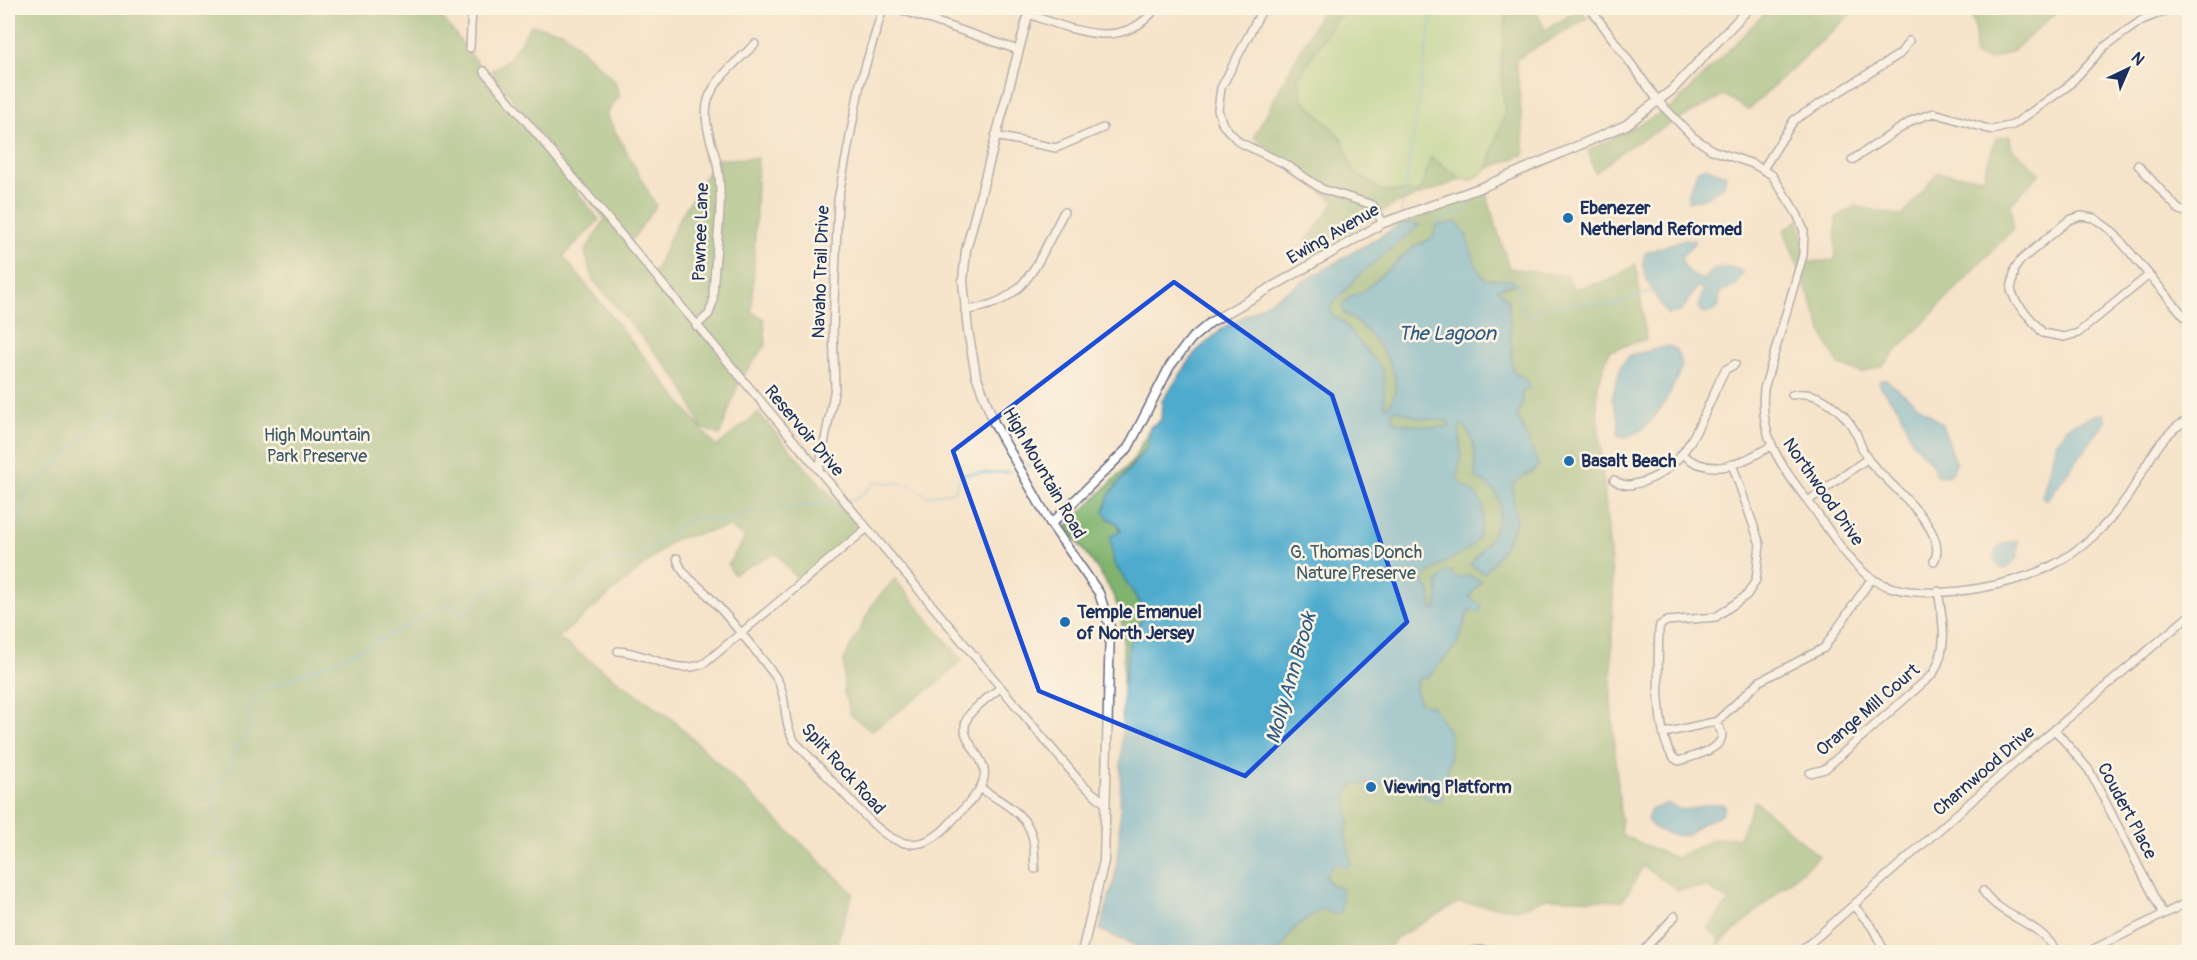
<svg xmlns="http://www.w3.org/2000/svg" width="2197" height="960" font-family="Pangolin,sans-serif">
<rect width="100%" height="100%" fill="#fcf5e5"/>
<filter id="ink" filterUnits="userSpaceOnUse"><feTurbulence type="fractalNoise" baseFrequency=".0167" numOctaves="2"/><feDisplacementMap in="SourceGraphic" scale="12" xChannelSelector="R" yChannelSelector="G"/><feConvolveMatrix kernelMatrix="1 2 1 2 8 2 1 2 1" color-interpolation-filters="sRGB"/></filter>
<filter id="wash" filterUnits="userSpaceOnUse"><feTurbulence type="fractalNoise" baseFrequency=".008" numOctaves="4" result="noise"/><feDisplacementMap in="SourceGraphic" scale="24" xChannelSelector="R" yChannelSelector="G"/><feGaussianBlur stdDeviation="1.35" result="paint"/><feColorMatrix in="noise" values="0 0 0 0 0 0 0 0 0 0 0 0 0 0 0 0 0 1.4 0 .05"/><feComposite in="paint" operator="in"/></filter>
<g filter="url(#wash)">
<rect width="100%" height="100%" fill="#f6e4ca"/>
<path fill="#a0d180" stroke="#5e806f" stroke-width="1.5" d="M1353 8H1507L1501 61 1505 113 1487 169 1473 180 1462 179 1431 158 1420 192 1382 191 1355 173 1341 138 1302 98 1298 78 1335 20Z"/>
<path fill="#80b36e" stroke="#4e7166" stroke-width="1.5" d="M8 8H435L599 220 563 256 716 447 758 413 859 528 801 584 776 553 733 574 728 564 745 538 729 527 675 539 558 638 672 719 853 893 834 952H8Z
M1323 8H1353L1335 20 1298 78 1302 98 1341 138 1355 173 1382 191 1420 192 1431 158 1462 179 1394 205 1318 247 1306 241 1335 202 1254 137Z
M1507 8H1535L1545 30 1579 10 1588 18 1516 59 1525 154 1487 169 1505 113 1501 61Z
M1770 8H1801L1807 14 1813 8H1857L1748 110 1724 95 1626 148 1595 173 1588 151 1671 108Z
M1965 8H2061L2014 50 1989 60 1974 55C1976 36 1977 22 1965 8Z
M531 25 562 31 615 81 620 95 606 114 656 206 628 245 653 275 679 219 716 159 758 158 752 312 764 319 766 345 740 379 720 435 702 428 681 383 593 280 585 252 605 219 491 71 510 58Z
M2010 136 2011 147 2040 173 2011 204 2013 229 1882 366 1861 373 1839 365 1825 339 1784 230 1799 220 1808 262 1835 260 1836 218 1856 206 1902 216 1938 173 1983 178 1996 138Z
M1486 193 1509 268 1567 276 1574 289 1610 280 1636 264 1646 339 1609 351 1598 386 1597 408 1613 586 1611 702 1622 835 1675 858 1715 839 1739 837 1755 801 1819 856 1718 945V938L1708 929 1729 901 1707 887 1678 890 1643 866 1623 901 1547 898 1518 909 1458 903 1396 938 1388 952H1281C1293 922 1297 927 1321 909L1330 911 1332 886 1325 876 1335 863H1351L1345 833 1349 824 1347 793 1354 784 1391 782 1415 786 1426 798 1441 801 1450 758 1415 692 1418 679 1429 676 1457 644 1469 610V597L1481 581 1469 576 1438 582 1437 609 1431 610V594L1422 578 1437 565 1453 556 1472 491 1461 486 1457 478 1461 455 1459 427 1463 425C1476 439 1476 459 1475 477 1481 481 1491 486 1495 492 1512 518 1482 546 1471 566L1485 573 1502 550 1516 523 1512 486 1521 475 1534 471 1524 428 1517 415 1522 405V392L1530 388 1524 378 1513 372 1508 300 1497 289 1517 284 1513 280 1485 279C1474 267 1466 251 1467 234L1433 238 1415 246 1361 293 1351 296 1344 313C1370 329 1411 374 1389 406L1385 407 1384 393 1332 317 1330 307 1361 273 1418 225 1403 223Z
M1395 409 1418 418 1447 421 1450 426 1436 428 1395 422 1391 413Z
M1150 427 1148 446 1109 495 1108 518 1118 524 1134 592 1146 612 1130 640 1123 690C1123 666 1125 643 1121 619 1115 585 1085 554 1066 527L1133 461Z
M895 579 962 660 939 682 871 731 851 715 844 692V660L874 602Z"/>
<path fill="#4fabcd" stroke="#356d96" stroke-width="1.5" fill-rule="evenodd" d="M1705 167 1726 175 1724 186 1706 197 1689 202 1687 195 1698 170Z
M1456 222C1469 229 1470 263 1485 279L1513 280 1518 284 1506 285 1498 289 1508 300 1513 372 1524 378 1530 387 1522 392V405L1517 415 1539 466C1530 475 1522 474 1512 486L1516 523 1502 550 1485 573 1470 565C1484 547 1511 517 1495 492 1491 486 1481 481 1475 477 1476 459 1476 438 1463 425L1459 427 1461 455 1457 478C1463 488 1474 490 1480 500 1487 513 1480 540 1469 548 1454 560 1437 564 1422 579L1431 594 1432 610 1437 609 1438 582 1445 572 1450 571 1456 578 1469 576 1481 580 1469 597 1481 605 1479 613 1469 610 1457 644 1429 676 1418 679 1415 691 1420 703 1433 707 1450 734V758L1441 801 1426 798 1415 786 1391 782 1354 784 1347 793 1349 824 1345 833 1351 862 1348 867 1335 863 1325 876 1332 886 1342 888 1341 912 1336 915 1321 909C1297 927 1293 922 1281 952H1150L1100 930 1115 877 1119 840 1123 690 1130 640 1146 612 1114 563 1110 537 1121 531 1118 524 1108 518 1104 512 1109 495 1148 446 1150 427 1161 420 1162 401 1196 352 1222 329 1403 223 1420 225 1361 273 1330 307 1333 317 1341 320 1383 370 1385 407 1389 406C1411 374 1370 329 1344 313L1342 305 1351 296 1361 293 1415 246 1433 238 1436 226ZM1395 409 1418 418 1447 421 1450 426 1436 428 1395 422 1391 413Z
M1684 239 1694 240 1695 243 1681 257C1684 271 1692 277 1705 280 1708 266 1734 264 1743 272L1737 285 1720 292 1719 305 1713 312 1703 313 1698 308 1703 290 1698 286 1681 312 1667 314C1656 297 1638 274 1645 253Z
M1668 346 1676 349 1682 366C1672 392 1652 433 1623 438L1618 435 1619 420 1612 398 1621 366 1630 355Z
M1885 379 1942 424 1956 463 1952 473 1947 476 1935 475 1933 465 1912 441 1900 410 1879 386V381Z
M2097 414H2104L2106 421 2047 500 2042 497 2056 443 2068 426Z
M2018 540V557L2005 569 2001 568 1994 560C1995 544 2006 543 2018 540Z
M1668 803C1689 819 1703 799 1725 805 1724 818 1711 819 1701 824 1696 827 1692 833 1686 835 1674 838 1653 830 1647 820L1650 810Z"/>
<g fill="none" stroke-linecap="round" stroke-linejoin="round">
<path stroke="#4fabcd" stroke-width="1.5" d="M1401 214 1433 8
M1436 226V223L1460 212 1474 199
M1517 284 1523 298 1521 308 1526 315 1533 314 1544 307 1584 303 1610 306 1654 291
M1027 464C1044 469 1053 485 1069 496
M847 501 856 499 876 482 910 484 927 496 954 492 961 474 1009 472
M8 534 22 522 26 494 89 431 119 409
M226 952 229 933 223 918 228 896 240 892 231 873 239 864 234 854H215L210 839 220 821 210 797 233 762V748C254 734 253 731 247 707L259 692 342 658 398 631 433 609 449 604 463 616 492 587 511 576 554 592 574 588 608 557 635 562 692 516C715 523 735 523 755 508L768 510 842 502"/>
</g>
</g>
<g filter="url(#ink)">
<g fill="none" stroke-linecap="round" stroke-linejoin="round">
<defs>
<path id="minor" d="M896 8 1018 50
M1263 8 1221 88 1218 110 1223 125 1239 142 1285 164 1322 189 1373 205 1383 223
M1590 8 1659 102 1693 137 1712 150 1753 164 1772 175 1797 214 1804 231 1803 255 1764 389C1759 436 1780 464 1807 500 1826 524 1843 556 1867 575 1907 608 2008 588 2051 566 2081 551 2109 524 2128 496 2146 469 2158 433 2190 419
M1028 14C1072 29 1122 53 1156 8
M470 48 472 8
M484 71 1081 783 1106 804
M995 136 1056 148 1103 128
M1852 160 1913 120 1934 113 1992 130 2013 125 2068 86 2104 47 2142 20 2172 8
M2138 165 2179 210 2190 213
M1763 169 1794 120 1900 54 1909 41
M2149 275 2078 333 2064 337 2043 333 2016 302 2011 290 2015 268 2021 260 2069 220 2081 216 2094 218 2112 231 2190 323
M965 310C1028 304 1037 261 1064 212
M696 326 709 314 713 302C713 257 726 208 717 163 712 143 702 121 708 100 715 78 739 60 755 44
M1792 395C1818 388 1844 411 1856 433 1860 442 1863 454 1870 462 1888 484 1951 531 1934 561
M1683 455C1714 479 1741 463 1771 446
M819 470 835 388 833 329 838 200 860 84 883 8
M1614 480C1625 488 1633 485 1645 481 1692 465 1704 409 1725 370L1735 364
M1808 501 1867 459
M677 558C681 575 695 582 706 593 730 619 754 648 775 676 789 696 781 721 795 742 813 760 830 779 848 798 879 831 910 869 951 822 962 809 980 795 984 778 989 755 953 740 969 715 977 705 990 696 1000 688
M618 651C648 652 675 677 705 663L866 529
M1715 723 1760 681 1824 648 1872 578
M2055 730 2089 770 2163 914
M1664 733 1714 722C1740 746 1694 756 1679 761 1654 753 1658 653 1659 630L1660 625 1667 621 1716 617 1747 595 1756 580 1760 544 1732 464
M1810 773 1825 769 1933 674C1949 646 1943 622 1938 591
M980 788C1000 801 1029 814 1033 840 1035 850 1034 860 1035 869
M1983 891C2002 919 2037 919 2057 952
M1854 906 1872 927 1885 952
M1465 952 1480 950 1507 952
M1642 952 1675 916
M1800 952 2015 763 2190 615
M2088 952 2190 901"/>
<path id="major" d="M1030 8 966 250 963 281 968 331 976 375 995 425 1051 524 1099 593 1110 627 1104 861 1082 952
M1051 524 1128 448 1170 366 1191 339 1211 322 1383 223 1485 186 1626 125 1672 90 1749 8"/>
</defs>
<use href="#minor" stroke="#686e84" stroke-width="10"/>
<use href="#major" stroke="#686e84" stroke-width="11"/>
<use href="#minor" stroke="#fff" stroke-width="7"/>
<use href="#major" stroke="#fff" stroke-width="8"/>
</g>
</g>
<path d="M0 0H2197V960H0ZM1174 282 1332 395 1407 622 1245 776 1039 691 953 451Z" fill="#f6e4ca" fill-opacity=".55" fill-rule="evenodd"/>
<path fill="none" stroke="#1d4ed8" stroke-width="4.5" stroke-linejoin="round" d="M1174 282 1332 395 1407 622 1245 776 1039 691 953 451Z"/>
<g fill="#1f6fb2" stroke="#fcf5e5" stroke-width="2">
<circle cx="1568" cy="218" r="6"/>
<circle cx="1569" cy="461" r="6"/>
<circle cx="1065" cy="622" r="6"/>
<circle cx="1371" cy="787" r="6"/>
</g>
<g text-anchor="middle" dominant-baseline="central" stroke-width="5" stroke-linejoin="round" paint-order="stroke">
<g font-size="18" font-weight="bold" fill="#1b2f5e" stroke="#fcf5e5" text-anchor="start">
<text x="1580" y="208">Ebenezer<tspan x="1580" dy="21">Netherland Reformed</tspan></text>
<text x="1581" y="461">Basalt Beach</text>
<text x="1077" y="612">Temple Emanuel<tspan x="1077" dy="21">of North Jersey</tspan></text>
<text x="1383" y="787">Viewing Platform</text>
</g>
<g font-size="18" fill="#1b2f5e" stroke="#fcf5e5">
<text transform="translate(701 232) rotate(-88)">Pawnee Lane</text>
<text transform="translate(1333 234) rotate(-30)">Ewing Avenue</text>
<text transform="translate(821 272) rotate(-88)">Navaho Trail Drive</text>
<text transform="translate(804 431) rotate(50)">Reservoir Drive</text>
<text transform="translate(1044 473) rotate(60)">High Mountain Road</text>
<text transform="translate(1823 492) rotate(55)">Northwood Drive</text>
<text transform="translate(1868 710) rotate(-41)">Orange Mill Court</text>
<text transform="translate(843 769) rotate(48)">Split Rock Road</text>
<text transform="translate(1984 771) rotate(-41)">Charnwood Drive</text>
<text transform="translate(2127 811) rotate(62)">Coudert Place</text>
</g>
<g font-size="18" fill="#3c5866" stroke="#fcf5e5">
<text x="317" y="435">High Mountain<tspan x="317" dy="21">Park Preserve</tspan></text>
<text x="1356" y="552">G. Thomas Donch<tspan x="1356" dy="21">Nature Preserve</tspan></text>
</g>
<g font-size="20" font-style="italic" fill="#2d5a85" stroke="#fcf5e5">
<text x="1447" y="333">The Lagoon</text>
<text transform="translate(1291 678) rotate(-74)">Molly Ann Brook</text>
</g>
</g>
<rect width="2197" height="960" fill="none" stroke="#fcf5e5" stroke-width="30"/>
<g transform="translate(2128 69) rotate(44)" stroke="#fcf5e5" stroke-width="4.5" paint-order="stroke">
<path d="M0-4.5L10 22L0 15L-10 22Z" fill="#1b2f5e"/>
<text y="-9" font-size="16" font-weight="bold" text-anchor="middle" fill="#1b2f5e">N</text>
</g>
</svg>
